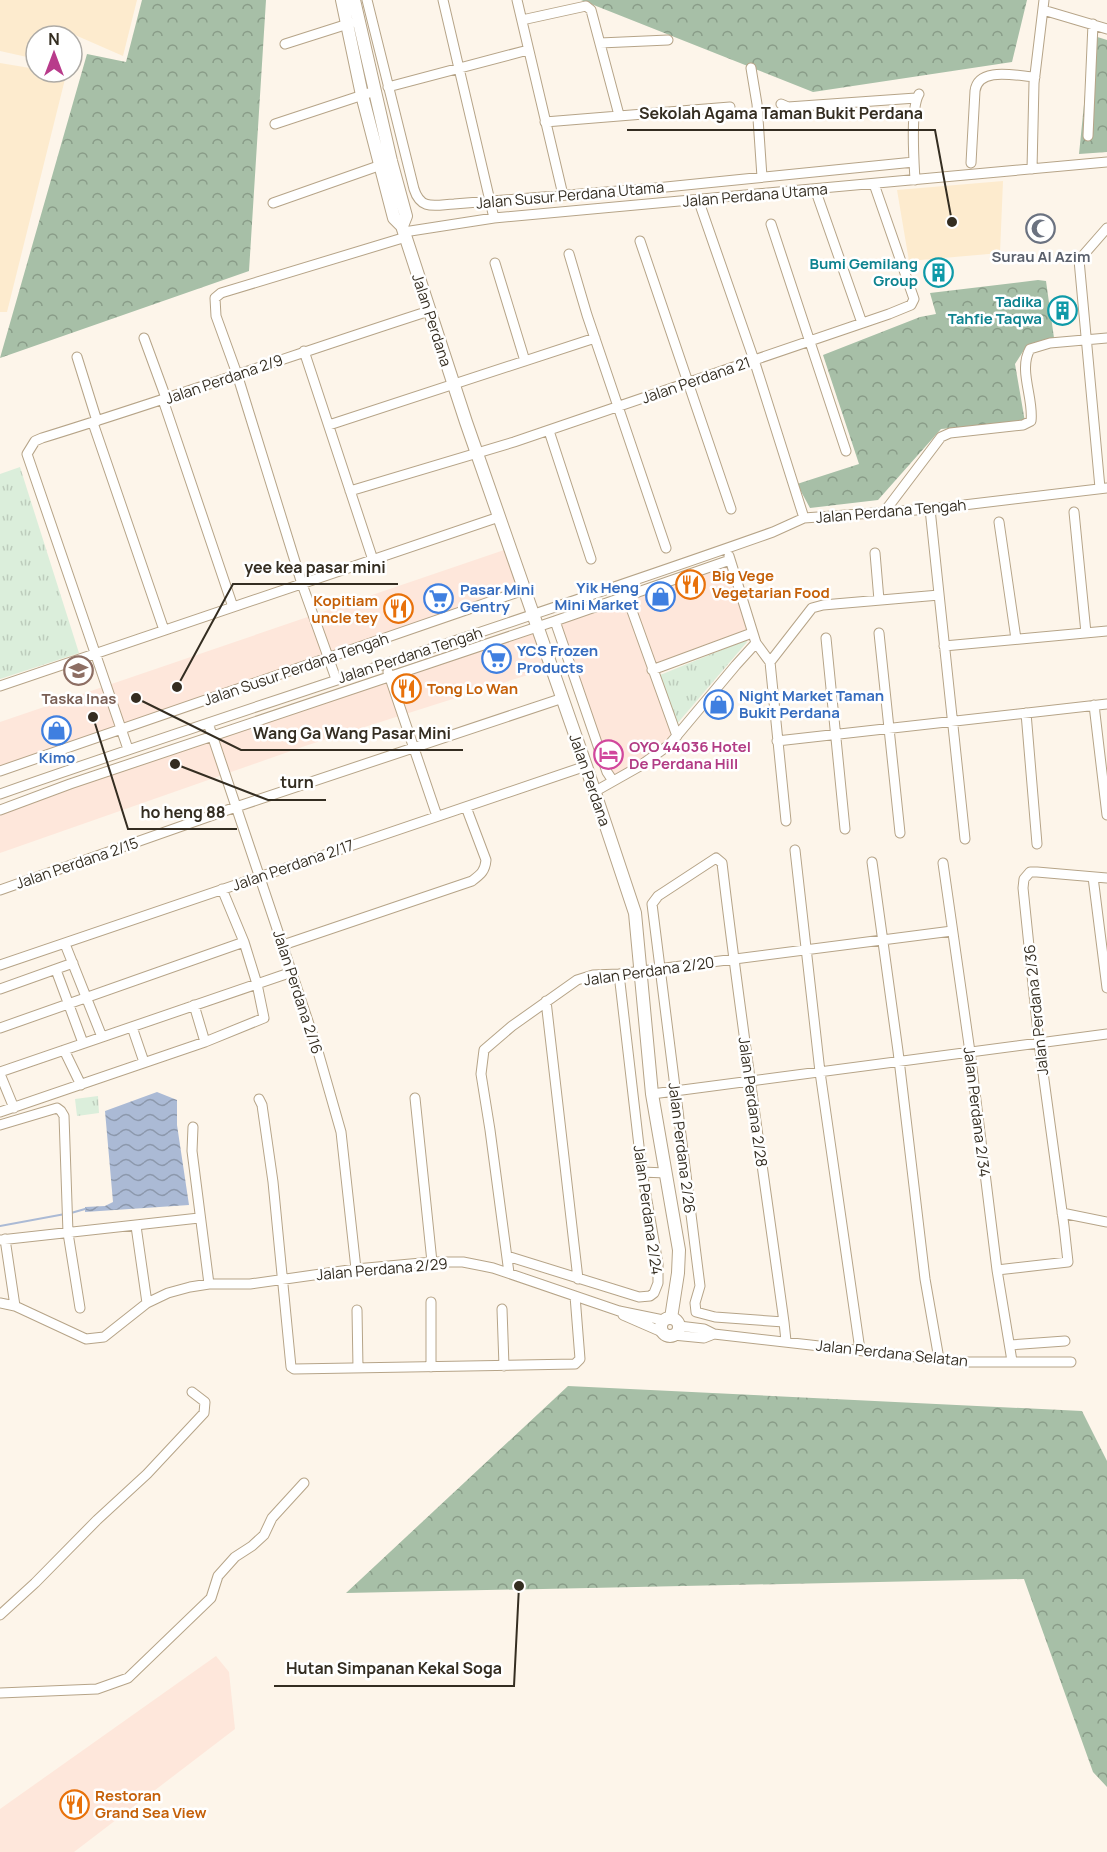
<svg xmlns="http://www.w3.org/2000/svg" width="1107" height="1852" font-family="Manrope,sans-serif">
<defs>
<pattern id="forest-crowns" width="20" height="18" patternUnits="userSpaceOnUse" patternTransform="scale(1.5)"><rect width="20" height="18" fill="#a7bfa7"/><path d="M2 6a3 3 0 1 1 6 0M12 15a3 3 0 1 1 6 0" fill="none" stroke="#899c88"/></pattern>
<pattern id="park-tufts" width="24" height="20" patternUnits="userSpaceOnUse" patternTransform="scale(1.5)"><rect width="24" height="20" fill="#dbeedb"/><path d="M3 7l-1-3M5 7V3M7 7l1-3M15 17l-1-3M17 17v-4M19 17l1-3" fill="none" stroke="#bdccbc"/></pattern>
<pattern id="water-waves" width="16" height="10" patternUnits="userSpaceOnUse" patternTransform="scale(1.5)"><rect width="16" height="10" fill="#abbad5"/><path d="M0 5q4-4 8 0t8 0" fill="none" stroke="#8c98ac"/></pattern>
</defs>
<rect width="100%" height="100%" fill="#fdf5ea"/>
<path fill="#fee7db" d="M513 547 529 592 0 774V722Z
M732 557 755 634 657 671 681 736 613 785 552 620Z
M540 623 556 666 305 746 0 853V808Z
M216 1656 229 1672 235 1729 74 1852H0V1809Z"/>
<path fill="#fdebce" d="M0 0H137L123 56 75 35 72 40V36H36V59L0 51Z
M0 63 36 69V72L66 75 7 312H0Z
M1003 181 1000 253 909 261 897 190Z"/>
<path fill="url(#forest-crowns)" d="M142 0H266L249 271 0 358 87 54 126 62Z
M581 0H1027L1012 62 813 92Z
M1091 35 1107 40V152L1079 154Z
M1038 280 1046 281 1054 338 1027 345 1015 364 1025 422 941 429 878 500 810 508 797 484 859 464 823 355 920 317 936 314 930 293Z
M568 1386 1082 1411 1107 1461V1787L1093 1772 1024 1579 346 1593Z"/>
<path fill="url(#park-tufts)" d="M20 467 79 653 0 679V474Z
M746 640 747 642 676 725 660 675Z
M98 1096 99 1113 77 1116 75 1099Z"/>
<path fill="url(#water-waves)" d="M157 1092 177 1100V1125L189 1205 85 1212V1207L105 1206 113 1202 105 1111Z"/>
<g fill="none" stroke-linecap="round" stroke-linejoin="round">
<path stroke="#abbad5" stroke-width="2" d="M71 1213 85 1209
M0 1226 65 1214"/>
<defs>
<path id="minor" d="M367 0 414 189C421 211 435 205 454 204L656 188 914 162
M443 0 494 218
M517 0 563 195
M1043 10 1107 29
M522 20 586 6 591 10 619 115
M600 43 668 40
M285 44 351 23
M751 68 757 104 762 177
M388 87 528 50
M781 104 788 107 916 98
M545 122 730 107
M275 124 375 91
M1088 136 1093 24
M971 163 975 91C978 66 1017 76 1035 77
M1032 169 1034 83 1044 0
M915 180C914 161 910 109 919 94
M815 189 862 323
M698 199 754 360 804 518
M273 203 384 164
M771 224 846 451
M404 232 494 218 1107 162
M640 241 731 509
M569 254 587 315 666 548
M495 263 525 361
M144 338 166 398
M304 351 373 560
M77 357 97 421
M163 400 233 607
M93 423 164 630
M329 425 595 338
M549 431 591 559
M1100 488 1079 260 1107 228
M350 491 514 442 889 314 911 305 914 299 874 184
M930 509 965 839
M885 511 941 437 950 433 1023 425 1031 421C1034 398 1018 370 1030 349L1050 343 1107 338
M1074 512 1086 633
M999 522 1016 639
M875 553 879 600
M729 556 756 643 770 662
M627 597 677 736
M879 633 900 833
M826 638 845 829
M944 646 1107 631
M652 670 752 633
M388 672 437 816
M336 679 302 584 237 374 216 316 215 298 221 293 406 237
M0 686 499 517
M1094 705 1107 815
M1026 713 1037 844
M208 723 317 1048 341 1132 356 1269
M777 741 1107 704
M128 749 27 454 35 441 42 438C172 398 299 353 429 311
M0 771 524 590
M613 781 607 772 555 621 730 560
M594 792 640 766 669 745 736 665 756 643
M0 794C257 704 517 623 773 532L804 518 930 509 1107 488
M0 810 70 784 555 621
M786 821 770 662 812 608 823 605 939 595
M795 850 820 1072 860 1350
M872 862 898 1051 925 1279 939 1359
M943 863 970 1052 997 1270 1012 1361
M1093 877 1107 988
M0 890 236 807 563 698
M65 944 102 1037
M283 945 472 881C481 874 485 871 486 860L466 807
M0 965 586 766
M56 970 83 1043
M0 989 73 963
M546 1001 578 1279
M194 1005 205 1042
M132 1027 144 1062
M0 1028 244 942
M64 1050 81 1085
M0 1072 292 972
M0 1074 14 1108
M652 1094 1107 1034
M415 1098 432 1262
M259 1099 262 1105 273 1182 291 1367 294 1369 575 1364 580 1359 575 1296
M0 1112 205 1042 264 1018 257 984 244 942 222 889
M0 1125 57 1108 61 1111 64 1116 68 1233 80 1308
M193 1127 192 1151 209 1284
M642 1172 666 1173
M1062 1213 1107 1222
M136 1226 147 1303
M5 1239 15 1306
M0 1240 199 1218
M507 1256 639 1297 650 1296 654 1293 658 1283V1264L642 1172 619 974
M997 1270 1068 1262 1064 1226 1039 1043 1023 888 1024 879 1030 872H1037L1107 878
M509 1273 490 1130 481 1074 484 1050 512 1026 577 980 593 975 619 974 952 931
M0 1303 15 1306 86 1339 104 1337 147 1303 168 1293 190 1287 209 1284H250L356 1269 432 1262H463L493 1268 619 1311 663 1320
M502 1309 504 1366
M357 1310 358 1368
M623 1315 662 1332
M784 1322 715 1317 696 1312 695 1303 700 1286 652 904 658 896 716 858 722 863C740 1016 763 1169 784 1322L786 1341
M679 1326 704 1329 714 1334 961 1362H1071
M673 1335 704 1338 714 1334
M1010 1345 1065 1341
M431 1367V1302
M0 1615 35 1583 97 1520 147 1474 204 1413 205 1402 192 1392
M0 1693 97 1689 128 1678 211 1598 218 1576 235 1557 252 1546 264 1535 272 1518 304 1483"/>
<path id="tertiary" d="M342 0 362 95 394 218 402 226 466 422 586 766 635 913 652 1094 679 1250 678 1273 671 1318
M354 0 391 161 406 216 402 226
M661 1327a9 9 0 1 1 18 0a9 9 0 1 1-18 0Z"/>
</defs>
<use href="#minor" stroke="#b6a488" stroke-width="11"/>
<use href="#tertiary" stroke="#b6a488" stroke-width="14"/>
<use href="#minor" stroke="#fff" stroke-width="9"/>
<use href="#tertiary" stroke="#fff" stroke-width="12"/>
</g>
<defs>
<symbol id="mosque-ring" viewBox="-11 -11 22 22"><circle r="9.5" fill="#fff" stroke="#6b7280" stroke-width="1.5"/><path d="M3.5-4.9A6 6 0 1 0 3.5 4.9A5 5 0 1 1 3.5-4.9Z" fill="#6b7280"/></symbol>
<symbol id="building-ring" viewBox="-11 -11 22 22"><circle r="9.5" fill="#fff" stroke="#0f9aa8" stroke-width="1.5"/><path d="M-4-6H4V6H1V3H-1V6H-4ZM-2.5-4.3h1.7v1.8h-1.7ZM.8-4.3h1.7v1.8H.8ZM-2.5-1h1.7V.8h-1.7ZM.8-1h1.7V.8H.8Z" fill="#0f9aa8"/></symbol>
<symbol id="restaurant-ring" viewBox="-11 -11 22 22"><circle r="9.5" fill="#fff" stroke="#e8710a" stroke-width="1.5"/><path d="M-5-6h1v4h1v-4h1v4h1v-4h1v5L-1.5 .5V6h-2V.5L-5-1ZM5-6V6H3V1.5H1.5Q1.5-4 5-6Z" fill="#e8710a"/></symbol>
<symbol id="shop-ring" viewBox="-11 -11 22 22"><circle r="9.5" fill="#fff" stroke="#3f7fe0" stroke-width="1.5"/><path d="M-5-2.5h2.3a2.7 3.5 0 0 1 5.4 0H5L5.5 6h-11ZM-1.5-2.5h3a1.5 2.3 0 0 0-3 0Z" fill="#3f7fe0"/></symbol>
<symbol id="supermarket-ring" viewBox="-11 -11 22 22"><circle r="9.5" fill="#fff" stroke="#3f7fe0" stroke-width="1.5"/><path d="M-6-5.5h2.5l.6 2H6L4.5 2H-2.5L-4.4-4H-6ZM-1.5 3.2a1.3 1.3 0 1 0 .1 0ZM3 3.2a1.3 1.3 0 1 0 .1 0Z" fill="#3f7fe0"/></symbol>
<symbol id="school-ring" viewBox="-11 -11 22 22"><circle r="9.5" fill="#fff" stroke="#8d6e63" stroke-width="1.5"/><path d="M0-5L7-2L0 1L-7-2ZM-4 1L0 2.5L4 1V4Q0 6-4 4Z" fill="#8d6e63"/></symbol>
<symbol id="hotel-ring" viewBox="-11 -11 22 22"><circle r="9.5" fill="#fff" stroke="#d1479c" stroke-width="1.5"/><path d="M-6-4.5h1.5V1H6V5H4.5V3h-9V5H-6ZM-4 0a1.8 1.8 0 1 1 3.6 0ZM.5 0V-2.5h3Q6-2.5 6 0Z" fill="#d1479c"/></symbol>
</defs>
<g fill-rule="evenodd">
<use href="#mosque-ring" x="1024" y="212" width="33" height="33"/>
<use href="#building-ring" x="922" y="256" width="33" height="33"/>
<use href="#building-ring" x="1046" y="294" width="33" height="33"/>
<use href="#restaurant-ring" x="674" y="568" width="33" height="33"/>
<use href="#shop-ring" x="644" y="580" width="33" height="33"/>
<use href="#supermarket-ring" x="422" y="582" width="33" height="33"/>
<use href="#restaurant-ring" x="382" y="592" width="33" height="33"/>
<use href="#supermarket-ring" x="480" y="642" width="33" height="33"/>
<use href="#school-ring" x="62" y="654" width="33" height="33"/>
<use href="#restaurant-ring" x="390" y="672" width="33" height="33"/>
<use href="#shop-ring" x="702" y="688" width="33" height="33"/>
<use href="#shop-ring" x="40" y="714" width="33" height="33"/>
<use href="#hotel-ring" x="592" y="738" width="33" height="33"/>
<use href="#restaurant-ring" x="58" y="1788" width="33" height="33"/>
</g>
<g text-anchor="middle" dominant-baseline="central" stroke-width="5" stroke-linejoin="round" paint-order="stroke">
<g font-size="15" fill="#342d21" stroke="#fff">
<text transform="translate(570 195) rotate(-5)">Jalan Susur Perdana Utama</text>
<text transform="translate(755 195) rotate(-5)">Jalan Perdana Utama</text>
<text transform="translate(432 320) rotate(72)">Jalan Perdana</text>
<text transform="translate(224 379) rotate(-19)">Jalan Perdana 2/9</text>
<text transform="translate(696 380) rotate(-19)">Jalan Perdana 21</text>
<text transform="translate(891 511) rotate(-5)">Jalan Perdana Tengah</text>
<text transform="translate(410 655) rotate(-18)">Jalan Perdana Tengah</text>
<text transform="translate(296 669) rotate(-19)">Jalan Susur Perdana Tengah</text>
<text transform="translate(590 780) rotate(71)">Jalan Perdana</text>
<text transform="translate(77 863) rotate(-19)">Jalan Perdana 2/15</text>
<text transform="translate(293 865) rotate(-19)">Jalan Perdana 2/17</text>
<text transform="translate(649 971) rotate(-8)">Jalan Perdana 2/20</text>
<text transform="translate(298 992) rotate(72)">Jalan Perdana 2/16</text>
<text transform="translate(1036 1010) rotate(-96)">Jalan Perdana 2/36</text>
<text transform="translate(753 1102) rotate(82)">Jalan Perdana 2/28</text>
<text transform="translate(977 1112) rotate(83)">Jalan Perdana 2/34</text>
<text transform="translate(682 1148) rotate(83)">Jalan Perdana 2/26</text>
<text transform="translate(648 1210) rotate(82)">Jalan Perdana 2/24</text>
<text transform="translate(382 1269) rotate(-5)">Jalan Perdana 2/29</text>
<text transform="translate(892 1353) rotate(6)">Jalan Perdana Selatan</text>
</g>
<g font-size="15" font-weight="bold" fill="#5b616d" stroke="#fff">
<text x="1041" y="256">Surau Al Azim</text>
</g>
<g font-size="15" font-weight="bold" fill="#0d838f" stroke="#fff" text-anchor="end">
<text x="918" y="263">Bumi Gemilang<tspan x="918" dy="17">Group</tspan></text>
<text x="1042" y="301">Tadika<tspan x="1042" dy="17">Tahfie Taqwa</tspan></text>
</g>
<g font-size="15" font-weight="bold" fill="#c56008" stroke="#fff" text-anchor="start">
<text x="712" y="575">Big Vege<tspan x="712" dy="17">Vegetarian Food</tspan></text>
<text x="378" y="600" text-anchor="end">Kopitiam<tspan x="378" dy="17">uncle tey</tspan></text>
<text x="427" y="688">Tong Lo Wan</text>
<text x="95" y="1795">Restoran<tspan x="95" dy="17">Grand Sea View</tspan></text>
</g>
<g font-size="15" font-weight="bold" fill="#366cbe" stroke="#fff" text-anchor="start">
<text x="639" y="587" text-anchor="end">Yik Heng<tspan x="639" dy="17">Mini Market</tspan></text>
<text x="460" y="589">Pasar Mini<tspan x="460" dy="17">Gentry</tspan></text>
<text x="517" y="650">YCS Frozen<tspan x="517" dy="17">Products</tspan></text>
<text x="739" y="695">Night Market Taman<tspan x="739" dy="17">Bukit Perdana</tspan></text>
<text x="57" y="757" text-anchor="middle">Kimo</text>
</g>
<g font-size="15" font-weight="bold" fill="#785e54" stroke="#fff">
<text x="79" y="698">Taska Inas</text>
</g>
<g font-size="15" font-weight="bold" fill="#b23c85" stroke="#fff" text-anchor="start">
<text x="629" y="746">OYO 44036 Hotel<tspan x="629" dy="17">De Perdana Hill</tspan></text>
</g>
</g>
<path fill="none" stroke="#342d21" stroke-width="2" d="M952 222L935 130H627M177 687L233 584H398M136 698L241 750H463M175 764L268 800H326M93 717L128 829H237M519 1586L514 1686H274"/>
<g fill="#342d21" stroke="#fff" stroke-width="2">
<circle cx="952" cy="222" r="6"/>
<circle cx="177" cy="687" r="6"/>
<circle cx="136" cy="698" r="6"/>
<circle cx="175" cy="764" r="6"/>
<circle cx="93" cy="717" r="6"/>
<circle cx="519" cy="1586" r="6"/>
</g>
<g font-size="16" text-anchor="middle" font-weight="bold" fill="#342d21" stroke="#fff" stroke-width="5" stroke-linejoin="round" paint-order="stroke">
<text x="781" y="119">Sekolah Agama Taman Bukit Perdana</text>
<text x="315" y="573">yee kea pasar mini</text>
<text x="352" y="739">Wang Ga Wang Pasar Mini</text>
<text x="297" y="788">turn</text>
<text x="183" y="818">ho heng 88</text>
<text x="394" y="1674">Hutan Simpanan Kekal Soga</text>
</g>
<g transform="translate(54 54)"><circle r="28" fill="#ffffff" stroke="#aeaba6" stroke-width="1.5"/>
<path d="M0-4.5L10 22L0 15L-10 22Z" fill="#b83b8b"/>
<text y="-9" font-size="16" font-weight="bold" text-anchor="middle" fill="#342d21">N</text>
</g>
</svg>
